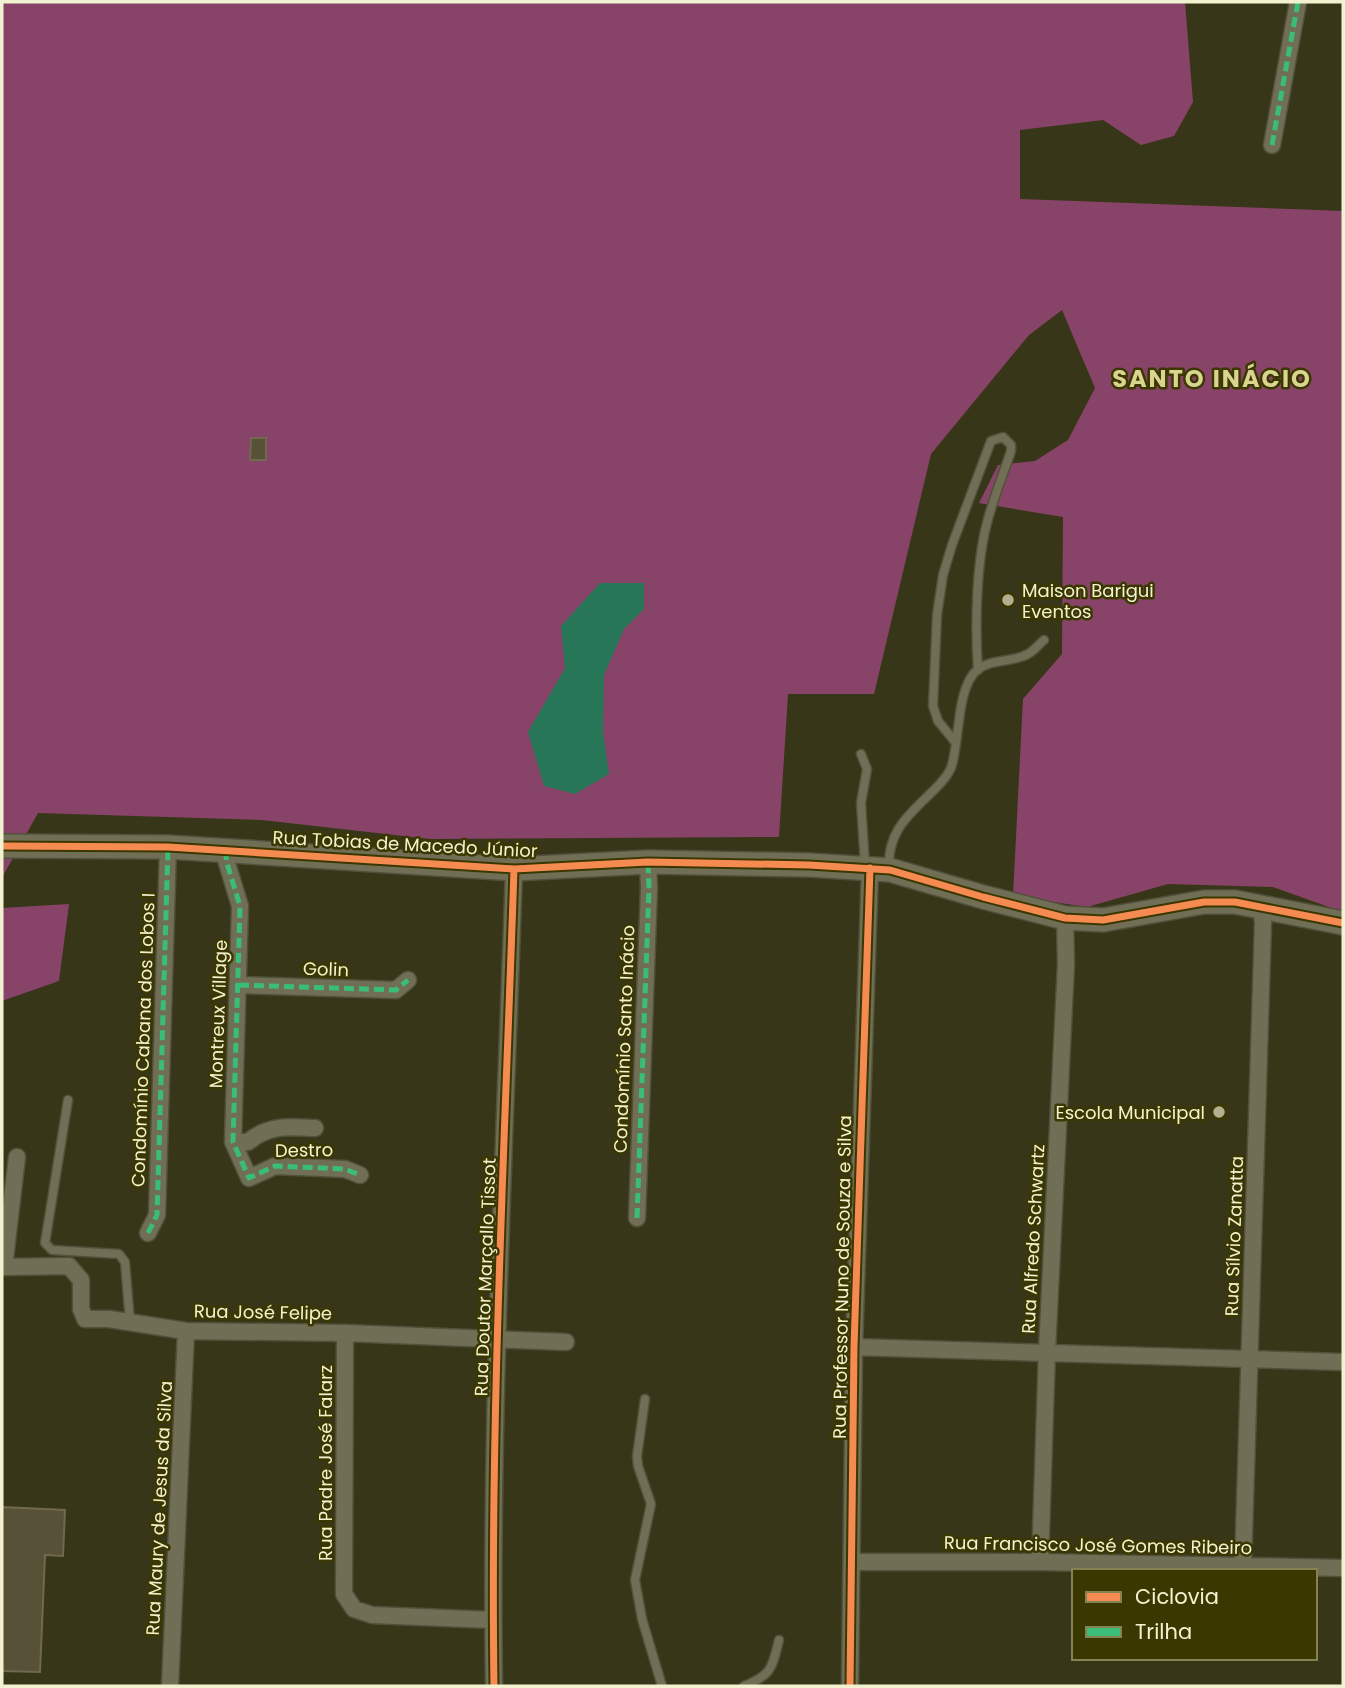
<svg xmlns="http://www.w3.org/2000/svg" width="1345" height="1688" font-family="Poppins,sans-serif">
<rect width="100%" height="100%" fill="#383618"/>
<path fill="#884468" d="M2 2H1185L1193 102 1174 136 1141 145 1103 120 1020 130V199L1343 211V912L1273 887 1168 884 1087 907 1013 896 1023 699 1062 654 1063 517 979 503 998 465 1035 461 1068 440 1095 388 1062 310 1029 335 931 454 874 694H788L779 837 430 839 262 820 38 813 4 874 2 888Z
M69 904 59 981 2 1001V908Z"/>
<path fill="#277657" d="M600 583H644V609L624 629 604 675 603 732 609 774 575 794 544 786 528 732 565 668 561 626Z"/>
<path fill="#575137" stroke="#70694f" stroke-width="2" d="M251 438H266V460H250Z
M2 1507 65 1510 63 1556 45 1555 40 1672 2 1671Z"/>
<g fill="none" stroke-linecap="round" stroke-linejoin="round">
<defs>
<path id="lane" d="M956 743 938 721 933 706 937 615 943 575 952 545 991 441 1003 437 1011 445V451C1003 475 993 499 987 523 976 564 975 628 978 670
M861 754 867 769 861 803 865 865
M889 869C887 830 910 814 935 789 941 783 948 775 951 768 960 743 956 688 977 670 992 658 1012 663 1028 654 1034 651 1039 644 1044 640
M68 1100 45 1243 52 1250 119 1254 125 1262 130 1322
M645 1399 637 1456 638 1466 651 1504 635 1580 642 1619 662 1686
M744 1686C772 1675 772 1668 779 1640"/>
<path id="street" d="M1272 145 1298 2
M227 850 226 860 240 906 233 1142 249 1178 275 1166 345 1169 360 1175
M239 985 396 990 408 980
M233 1142H248C269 1124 290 1127 315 1128
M17 1157 4 1267 69 1266 81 1280V1309L85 1319H109L186 1331 345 1333 566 1342
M637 1218 649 888 648 862
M148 1233 157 1215 168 847
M345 1333 344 1594 354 1609 372 1615 493 1620
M854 1347 1343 1362
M853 1562H1040L1343 1568
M1040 1562 1047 1351 1066 964 1065 918
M1243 1566 1263 923 1261 907
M170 1686 186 1331
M494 1686C490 1414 505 1141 514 869
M850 1686 854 1347 870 868"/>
<path id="secondary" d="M2 846 168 847 514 869 648 862 809 865 890 870 983 897 1065 918 1103 920 1204 902H1235L1343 923"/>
</defs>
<use href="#lane" stroke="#51503a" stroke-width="11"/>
<use href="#street" stroke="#51503a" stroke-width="19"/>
<use href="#secondary" stroke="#51503a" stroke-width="26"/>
<use href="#lane" stroke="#706f56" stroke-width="8"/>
<use href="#street" stroke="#706f56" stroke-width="16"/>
<use href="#secondary" stroke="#706f56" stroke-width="23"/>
<path stroke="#3abd76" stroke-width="5" stroke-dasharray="10 5" stroke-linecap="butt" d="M1272 145 1298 2
M227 850 226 860 240 906 233 1142 249 1178 275 1166 345 1169 360 1175
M239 985 396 990 408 980
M637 1218 649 888 648 862
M148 1233 157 1215 168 847"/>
<defs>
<path id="cycleway" d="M2 846 168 847 514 869 648 862 809 865 890 870 983 897 1065 918 1103 920 1204 902H1235L1343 923
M494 1686C490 1414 505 1141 514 869
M850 1686 854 1347 870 868"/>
</defs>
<use href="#cycleway" stroke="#3b3700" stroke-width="11"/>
<use href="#cycleway" stroke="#f68b52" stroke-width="7"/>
</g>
<g fill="#b2b090" stroke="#3b3700" stroke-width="2.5">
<circle cx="1008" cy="600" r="7"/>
<circle cx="1219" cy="1112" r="7"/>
</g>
<g text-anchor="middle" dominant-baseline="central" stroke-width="5" stroke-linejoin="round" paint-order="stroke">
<g font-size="18" fill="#f3f2d0" stroke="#3b3700" text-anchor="start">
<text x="1022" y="590">Maison Barigui<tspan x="1022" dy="21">Eventos</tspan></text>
<text x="1205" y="1112" text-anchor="end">Escola Municipal</text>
</g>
<g font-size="18" fill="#f3f2d0" stroke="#3b3700">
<text transform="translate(405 844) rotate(3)">Rua Tobias de Macedo Júnior</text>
<text transform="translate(326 969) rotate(2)">Golin</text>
<text transform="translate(218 1014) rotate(-88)">Montreux Village</text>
<text transform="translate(624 1039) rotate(-88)">Condomínio Santo Inácio</text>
<text transform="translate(143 1040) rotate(-88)">Condomínio Cabana dos Lobos I</text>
<text transform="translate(304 1150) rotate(-1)">Destro</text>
<text transform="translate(1234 1236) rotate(-88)">Rua Sílvio Zanatta</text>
<text transform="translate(1033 1239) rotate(-87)">Rua Alfredo Schwartz</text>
<text transform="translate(485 1277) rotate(-88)">Rua Doutor Marçallo Tissot</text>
<text transform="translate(842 1277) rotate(-89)">Rua Professor Nuno de Souza e Silva</text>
<text transform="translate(263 1312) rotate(1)">Rua José Felipe</text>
<text transform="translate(325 1463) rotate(-90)">Rua Padre José Falarz</text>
<text transform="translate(159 1508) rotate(-87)">Rua Maury de Jesus da Silva</text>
<text transform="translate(1098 1545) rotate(1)">Rua Francisco José Gomes Ribeiro</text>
</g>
<g font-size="24" font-weight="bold" letter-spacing="2" fill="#d9d590" stroke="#3b3700">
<text x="1212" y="378">SANTO INÁCIO</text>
</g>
</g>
<rect width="1345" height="1688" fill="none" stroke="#f3f2d0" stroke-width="7"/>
<rect x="1072" y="1569" width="245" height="91" fill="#3b3700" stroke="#858253" stroke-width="2"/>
<rect x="1086" y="1592" width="35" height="10" fill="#f68b52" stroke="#858253" stroke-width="2"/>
<text x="1135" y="1604" font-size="21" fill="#f3f2d0">Ciclovia</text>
<rect x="1086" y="1627" width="35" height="10" fill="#3abd76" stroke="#858253" stroke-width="2"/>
<text x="1135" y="1639" font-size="21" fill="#f3f2d0">Trilha</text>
</svg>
